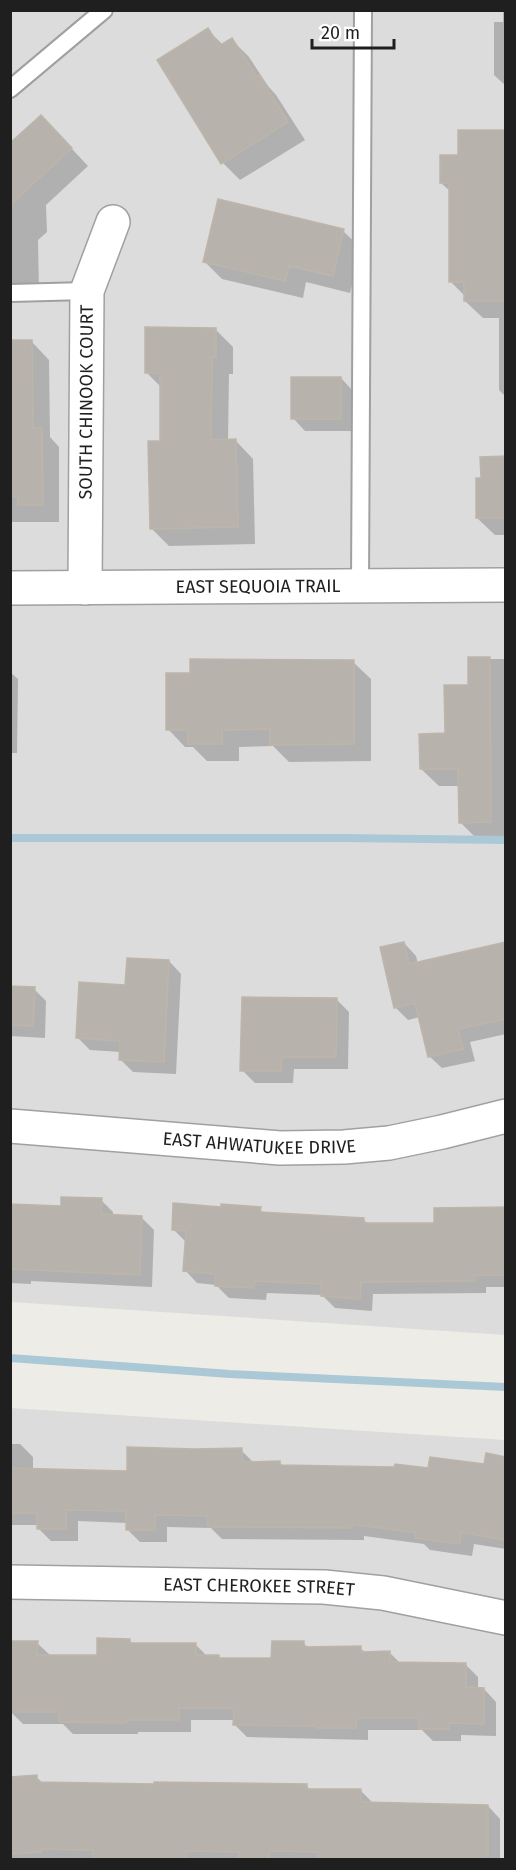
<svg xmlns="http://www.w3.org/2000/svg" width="516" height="1870" font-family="'Fira Sans',sans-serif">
<rect width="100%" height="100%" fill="#eeece6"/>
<path fill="#dddcdc" d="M10 11H505V1335L11 1302Z
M10 1408 505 1440V1859H11Z"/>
<path fill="#0003" d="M503 10H506V86L494 75V22H503Z
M208 30 223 45 232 40 249 57 268 86 276 95 305 140 240 180 223 163Z
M506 95V397L499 390V318H483L465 301V296L450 281V191L441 183 459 157 505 131Z
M58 134 88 166 46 205 47 232 38 240 39 290 10 291V145Z
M343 231 361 248 350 293 306 282 303 298 222 279 204 261Z
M215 329 233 347V374H229L228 441H236L253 459 255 544 169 546 151 528 161 443 162 388 146 372Z
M10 342H32L49 360 50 437 59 447V522H10Z
M341 378 353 391V431H305L293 418Z
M506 458V535H495L477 518 482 480Z
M469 659H506V839L478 840 460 822V786H439L421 769 446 735 469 687Z
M353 662 371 679V761L289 762 273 746 239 747V761H207L193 747H185L168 729 191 674Z
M10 672 18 679 17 753H10Z
M404 943 416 956 418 964 506 944V1034L470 1042 475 1061 442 1068 429 1056 420 1017 408 1020 395 1007Z
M169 961 181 974 176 1074 133 1072 120 1059 121 1052 90 1050 77 1037 127 986Z
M10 988 34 989 46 1001 45 1038 10 1036Z
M336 999 349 1012 348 1069H294L293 1083H255L242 1070Z
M504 1196H506V1287H486V1293L373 1294 372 1311 335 1308 322 1295 267 1293 266 1300 229 1298 216 1285 197 1283 185 1270 186 1242 173 1229 222 1209H260L265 1214 363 1219 369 1225 436 1224 504 1208Z
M101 1200 113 1212V1216L142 1218 154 1230 152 1287 31 1281V1284L10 1283V1206L62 1208Z
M10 1444H20L33 1457V1470L128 1472 241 1450 254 1463 279 1462 283 1466 430 1470 485 1465 506 1458V1549L474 1544 472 1556 430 1550 424 1544 364 1536V1540L222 1539 211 1528 167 1527V1542H140L127 1529V1523L78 1521V1541H51L38 1528V1525H10Z
M129 1640 133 1644 196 1645 207 1656H218L221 1659 273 1660 303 1643 309 1648H360L366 1653H390L401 1664 466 1665 478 1677V1689H484L496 1702V1736L461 1735V1741H433L422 1730H368V1740L247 1737 235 1725V1720H191V1732H138V1734H73L63 1724H23L11 1712 37 1643 50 1655 98 1657Z
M36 1777 43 1783 306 1786 311 1790H360L373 1803 488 1806 500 1819V1860H10V1778Z"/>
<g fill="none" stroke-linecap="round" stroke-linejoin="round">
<path stroke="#abc8d7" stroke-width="8" d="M10 838H343L506 840
M10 1358 230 1374 506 1387"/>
</g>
<path fill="#b7b2ac" stroke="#beb5aa" stroke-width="1.5" d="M208 28 219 46 232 38 257 77 259 75 288 122 221 164 157 60Z
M41 115 72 148 10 205V143Z
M458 130H506V301H464V282H449V183H440V155H458Z
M218 199 344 229 333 276 289 266 285 281 203 262Z
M145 327 216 328V357H212L211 440 236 439 238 527 150 529 148 441H160V373H145Z
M10 340H32L33 428H42L43 505H18V496H10Z
M291 377H341V419H291Z
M506 456V518H476V478H481L480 457Z
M468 657H490L491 822 459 823 458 769H420L419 734 445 733 444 685H468Z
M190 659 354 660V744L270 745V729L222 730V744H188V730H166V673H190Z
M404 942 409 964 506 942V1019L458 1029 463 1049 428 1057 415 1003 394 1008 380 947Z
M127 958 169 960 164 1062 119 1060 120 1041 76 1038 79 982 125 985Z
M10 986 35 987 33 1026 10 1025Z
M242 997 337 998 336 1057H282L281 1071H240Z
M61 1197 102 1198 101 1214 142 1216 140 1275 10 1269V1204L61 1206Z
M173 1203 221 1207V1204L261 1207 260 1212 364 1218V1223H434V1208L506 1207V1275H474V1281L361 1282 360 1299 321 1296V1284L255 1281 254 1288 215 1286 216 1274 183 1271 186 1231 172 1230Z
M127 1447 195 1449 242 1448V1462L280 1461V1465L394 1467 395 1464 428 1468 430 1457 484 1464 486 1453 506 1457V1540L461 1532 460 1544 415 1538 416 1533 352 1524V1528L208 1527V1516L155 1515V1530H126V1511L66 1510V1529H37V1513H10V1468L127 1471Z
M97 1638 130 1639V1643H196V1655H219V1658H271L272 1641H304V1647L361 1646V1652L390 1651V1662L466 1663V1687L484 1688V1724L449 1723V1729H419V1718H356V1728H317V1726L233 1725 234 1708H179V1720H126V1723L59 1722V1712H10V1641H38L37 1655H97Z
M37 1775V1782L154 1784V1782L307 1784V1789H361V1802L488 1805V1860H318V1852L269 1851V1860H238L239 1852 186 1851V1860H93V1850L40 1849 41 1852 10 1854V1777Z"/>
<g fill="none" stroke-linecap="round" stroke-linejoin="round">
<defs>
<path id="lane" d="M10 89 104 10
M10 293 87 291
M360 586 363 10"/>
<g id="street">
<path id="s1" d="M10 588 506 585"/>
<path id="s2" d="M85 588 87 291 113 222"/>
<path id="s3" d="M10 1126 280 1148 344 1147 389 1143 442 1132 506 1116"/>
<path id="s4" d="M10 1582 324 1587 383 1593 506 1618"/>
</g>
</defs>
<use href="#lane" stroke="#a0a0a0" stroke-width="20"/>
<use href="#street" stroke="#a0a0a0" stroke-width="36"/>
<use href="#lane" stroke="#fff" stroke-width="16"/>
<use href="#street" stroke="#fff" stroke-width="33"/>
</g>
<g text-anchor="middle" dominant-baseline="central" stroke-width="4.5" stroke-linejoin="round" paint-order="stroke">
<g font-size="18" fill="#1f1f1f" stroke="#fff">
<text stroke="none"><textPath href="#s2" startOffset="186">SOUTH CHINOOK COURT</textPath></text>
<text stroke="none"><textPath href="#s1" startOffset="248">EAST SEQUOIA TRAIL</textPath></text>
<text stroke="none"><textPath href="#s3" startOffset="250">EAST AHWATUKEE DRIVE</textPath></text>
<text stroke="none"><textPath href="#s4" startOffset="249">EAST CHEROKEE STREET</textPath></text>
</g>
</g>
<rect width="516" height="1870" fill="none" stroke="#1f1f1f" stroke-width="24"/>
<path d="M312 39v9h82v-9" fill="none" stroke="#1f1f1f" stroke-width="3"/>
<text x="321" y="39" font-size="18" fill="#1f1f1f" stroke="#ffffff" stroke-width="4.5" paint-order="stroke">20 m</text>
</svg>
